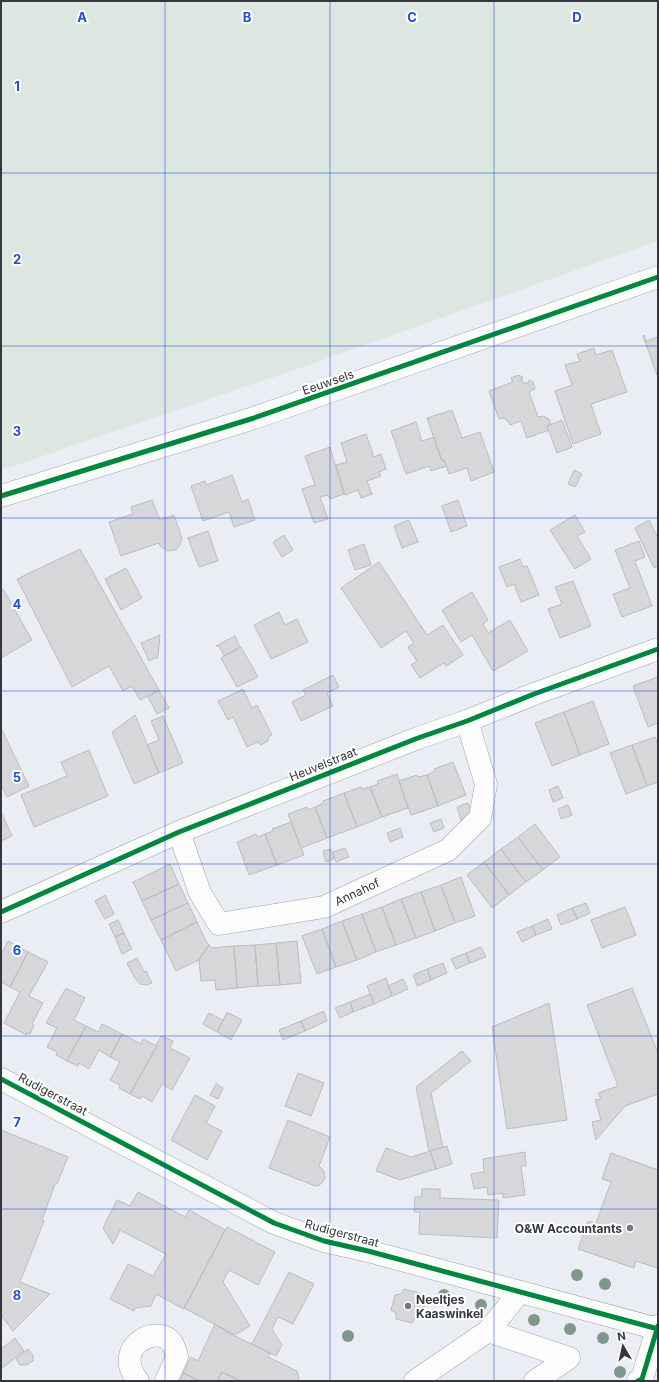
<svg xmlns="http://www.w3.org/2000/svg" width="659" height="1382" font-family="Inter,sans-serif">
<rect width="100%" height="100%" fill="#eaeef4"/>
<path fill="#dde7e2" d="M1 1H658V241L303 367 11 467 1 468Z"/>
<path fill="#d7d6d8" stroke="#bdbcbf" d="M644 335 646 341 658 337V375H657L643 336Z
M594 348 596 355 612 350 627 392 591 404 601 434 573 444 555 391 572 385 565 365 580 361 577 354Z
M518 375 523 377 521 381 527 384 529 380 533 382 535 389 529 392 538 417 543 416 549 419 551 424 547 426 549 430 527 438 521 421 510 425 509 422 503 418 499 419 489 391 513 382 511 378Z
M452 410 462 438 480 432 494 472 471 481 467 468 449 474 444 460 442 461 427 418Z
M562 420 572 447 557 453 547 426Z
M416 422 422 441 434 437 442 461 444 460 446 466 431 471 429 466 406 474 391 431Z
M366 434 374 457 381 454 386 469 379 472 381 476 367 481 372 494 361 498 358 490 345 495 336 465 347 462 341 443Z
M330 447 344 494 330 499 328 495 320 497 328 519 314 523 302 489 315 485 305 456Z
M574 470 582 474 575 487 568 484Z
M232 475 242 502 248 499 255 520 234 527 229 512 203 521 191 486 205 481 206 485Z
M152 500 160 520 174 515 181 535 182 539 180 545 176 550 168 551 161 547 159 543 121 556 109 522 133 514 131 507Z
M458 500 467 526 451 532 442 506Z
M575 515 585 532 577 536 591 559 575 569 550 530Z
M409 520 418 542 402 548 394 526Z
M649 520 658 538V566L654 568 635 528Z
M208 531 218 561 199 567 188 538Z
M284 535 293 550 282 557 273 542Z
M639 541 645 557 635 561 652 606 622 617 613 594 630 588 615 550Z
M364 544 371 565 355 570 348 550Z
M80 549 159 690 140 700 132 686 123 691 109 666 72 687 17 579Z
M520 559 523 567 527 566 539 595 521 602 514 584 507 587 499 567Z
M379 562 427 635 443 625 463 655 446 666 444 663 420 678 411 665 417 661 408 647 414 643 406 631 381 648 341 588Z
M126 568 142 598 121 610 105 579Z
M573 581 591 626 560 638 548 609 562 604 555 587Z
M3 589 32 640 1 658V590Z
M472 592 488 620 483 624 488 633 510 620 528 651 493 671 472 635 461 642 442 610Z
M279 612 285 625 297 619 308 642 271 659 254 625Z
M160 635 158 657 149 661 141 643Z
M235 636 240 647 224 656 219 646H216Z
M241 647 258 677 237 687 221 658Z
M333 675 339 687 327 693 333 706 301 721 292 702 306 695 303 690Z
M658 677V723L648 727 633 686Z
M243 689 252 708 257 705 272 735 269 736 268 741 261 745 257 742 247 747 233 717 228 720 218 701Z
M159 690 169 708 157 714 148 697Z
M593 701 609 744 580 755 564 712Z
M564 712 580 755 552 766 535 723Z
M135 715 159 773 134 784 112 732Z
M163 716 183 763 159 773 147 745 159 740 151 721Z
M2 730 29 786 7 797 1 785V731Z
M655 737 658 745V782L647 786 632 745Z
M632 745 647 786 626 794 610 753Z
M89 750 108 796 34 827 21 795 67 776 61 762Z
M453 762 466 795 438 806 427 775 435 771 434 769Z
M397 774 408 808 382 817 370 787 378 784 377 781Z
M417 775 418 777 427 775 438 806 411 815 399 781Z
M558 786 563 798 553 802 549 790Z
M361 787 362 789 370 787 382 817 357 827 344 793Z
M344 793 357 827 327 838 315 807 324 803 323 801Z
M468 803 474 818 462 823 457 807Z
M568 805 572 815 561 819 558 809Z
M307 807 308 810 315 807 327 838 301 848 288 814Z
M1 812 12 836 1 841Z
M441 819 444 828 434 832 430 823Z
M291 822 304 855 277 865 265 834 273 831 272 829Z
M535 824 560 857 543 870 518 837Z
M400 828 403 837 390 842 387 833Z
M256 834 257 837 265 834 277 865 249 875 237 842Z
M518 837 543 870 526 882 501 849Z
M345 848 349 857 336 862 333 852Z
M331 849 334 859 326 862 323 851Z
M501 849 526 882 509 895 484 862Z
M484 862 509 895 492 908 467 875Z
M170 864 179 884 142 901 133 882Z
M461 877 475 916 455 923 441 885Z
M179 884 188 903 151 920 142 901Z
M441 885 455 923 435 931 421 892Z
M421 892 435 931 416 938 401 899Z
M105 895 114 914 105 919 95 901Z
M401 899 416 938 396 945 382 907Z
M188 903 197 922 161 940 151 920Z
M586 903 590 913 577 919 572 908Z
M382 907 396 945 376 952 362 914Z
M625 907 636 935 602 948 591 920Z
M572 908 577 919 561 925 557 915Z
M362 914 376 952 357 960 342 921Z
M548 919 552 929 536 935 532 926Z
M118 920 124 933 115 937 109 924Z
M342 921 357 960 336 967 322 929Z
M197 922 206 941 209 945 199 960 176 971 161 940Z
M532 926 536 935 522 942 517 932Z
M322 929 336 967 317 974 302 936Z
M124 933 132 949 122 954 115 937Z
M8 941 28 952 10 987 1 982V954Z
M297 941 301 983 280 985 276 943Z
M276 943 280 985 258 986 255 945Z
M209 945 212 948 234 946 237 988 216 990 215 980 201 981 199 960Z
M255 945 258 986 237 988 234 946Z
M481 947 486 957 470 963 466 953Z
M28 952 48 962 29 996 43 1003 32 1024 34 1025 30 1034 27 1033 26 1035 4 1023 20 992 10 987Z
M466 953 470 963 456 969 451 959Z
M137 958 144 972 146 971 152 983 146 985 140 984 134 977 127 963Z
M443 963 447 973 431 980 427 969Z
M427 969 431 980 417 986 413 975Z
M386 978 392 996 374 1004 367 986Z
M403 979 408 989 392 996 388 986Z
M66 988 85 998 74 1020 86 1026 67 1061 56 1055 57 1052 47 1047 57 1028 46 1023Z
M632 988 658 1053V1094L625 1106 596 1140 592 1122 601 1120 595 1100 601 1099 598 1093 618 1086 587 1005Z
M370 994 374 1004 353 1012 350 1002Z
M350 1002 353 1012 340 1018 335 1008Z
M549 1003 567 1120 507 1129 492 1027Z
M324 1011 327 1021 305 1031 301 1021Z
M227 1012 242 1020 231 1040 217 1032Z
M209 1013 223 1020 217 1032 203 1024Z
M301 1021 305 1031 283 1040 279 1030Z
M102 1024 122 1034 110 1057 99 1050 89 1069 79 1063 78 1066 67 1061 86 1026 98 1032Z
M122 1034 141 1044 143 1039 157 1046 130 1094 119 1088 120 1085 110 1080 120 1062 110 1057Z
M161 1036 173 1041 170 1048 190 1058 172 1090 162 1084 152 1102 142 1096 140 1099 130 1094 157 1046H156Z
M462 1051 471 1061 431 1093 443 1147 429 1151 416 1087Z
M298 1073 324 1083 311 1116 285 1106Z
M216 1084 223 1088 218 1099 210 1095Z
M195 1095 215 1106 206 1123 222 1131 207 1160 171 1140Z
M288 1120 330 1137 319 1166 324 1171 325 1178 322 1183 318 1186 313 1185 269 1168Z
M1 1130 68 1157 57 1184H55L42 1220 44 1221 20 1282 50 1294 13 1331 1 1315Z
M447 1146 452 1164 436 1169 430 1151Z
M386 1148 411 1157 430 1151 436 1169 400 1180 376 1171Z
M525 1152 526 1166H521L525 1195 503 1198V1193L488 1195 487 1187 474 1189 471 1174 484 1172 483 1159Z
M611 1153 658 1170V1264L657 1268 636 1261 634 1268 578 1249 588 1221 596 1223 611 1182 602 1179Z
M422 1189H440V1198L499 1200 497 1238 419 1234 420 1212H414L415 1197H421Z
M138 1192 185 1217 189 1210 225 1230 184 1309 156 1294 151 1306 135 1308 134 1311 110 1299 128 1264 153 1276 166 1254 120 1230 113 1244 103 1228 117 1200 130 1206Z
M227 1227 275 1252 258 1285 229 1270 223 1282 250 1326 235 1335 184 1308Z
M289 1272 314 1284 293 1324 278 1317 272 1329 282 1345 276 1356 252 1344Z
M404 1289 420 1293 421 1299 426 1303 421 1318 415 1319 412 1323 396 1319V1313L391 1310 395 1295 401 1294Z
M215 1324 225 1330V1331L270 1353 268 1357 297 1371 299 1378 298 1381H241L222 1372 217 1381H200L183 1373 191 1357 198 1361Z
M15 1338 24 1351 1 1369V1349Z
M28 1349 33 1355V1361L27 1365H20L16 1359Z
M222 1372 241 1381H217Z
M183 1373 200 1381H180Z"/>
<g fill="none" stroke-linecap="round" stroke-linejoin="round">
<defs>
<path id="minor" d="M1 496 254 418 658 277
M179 832 200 893 219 924 324 907 448 850 480 818 486 784 467 721
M1 912 179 832 418 738 467 721 534 694 658 649
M1 1079 274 1223 324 1241 368 1251 658 1329
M488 1331 569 1358 535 1381
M138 1381C110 1346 160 1321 173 1345 175 1348 176 1353 177 1357L166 1381
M415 1381 488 1331 519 1293
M638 1381 642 1379 658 1326"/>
</defs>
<use href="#minor" stroke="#9fa2a6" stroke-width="23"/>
<use href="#minor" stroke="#fcfcfd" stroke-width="22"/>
<defs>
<path id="cycleway" d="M1 496 254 418 658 277
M1 912 179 832 418 738 467 721 534 694 658 649
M1 1079 274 1223 324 1241 368 1251 658 1329
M638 1381 642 1379 658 1326"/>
</defs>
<use href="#cycleway" stroke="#fff" stroke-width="8"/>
<use href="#cycleway" stroke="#00873e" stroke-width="5"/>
</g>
<g fill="#809889">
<circle cx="577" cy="1275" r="6"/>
<circle cx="605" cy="1284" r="6"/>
<circle cx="444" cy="1295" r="6"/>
<circle cx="481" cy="1305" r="6"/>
<circle cx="534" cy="1320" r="6"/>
<circle cx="570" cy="1329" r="6"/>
<circle cx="348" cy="1336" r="6"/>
<circle cx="603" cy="1338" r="6"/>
<circle cx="620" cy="1372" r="6"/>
</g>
<path fill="none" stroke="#1d4ed8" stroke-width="1" stroke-opacity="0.55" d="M165 1V1381M330 1V1381M494 1V1381M1 173H658M1 346H658M1 518H658M1 691H658M1 864H658M1 1036H658M1 1209H658"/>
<g fill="#74777c" stroke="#fff" stroke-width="1.5">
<circle cx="630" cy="1228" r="4"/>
<circle cx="408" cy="1306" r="4"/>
</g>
<g text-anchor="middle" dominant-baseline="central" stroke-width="4" stroke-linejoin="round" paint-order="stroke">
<g font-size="12" fill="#35373c" stroke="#fff">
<text transform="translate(328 382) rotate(-19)">Eeuwsels</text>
<text transform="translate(323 764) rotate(-22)">Heuvelstraat</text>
<text transform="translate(357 892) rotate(-25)">Annahof</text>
<text transform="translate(53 1094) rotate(28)">Rudigerstraat</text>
<text transform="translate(342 1233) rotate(15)">Rudigerstraat</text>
</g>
<g font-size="12" font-weight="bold" fill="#35373c" stroke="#fff" text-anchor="end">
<text x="622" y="1228">O&amp;W Accountants</text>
<text x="416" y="1299" text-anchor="start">Neeltjes<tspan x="416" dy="14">Kaaswinkel</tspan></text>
</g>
</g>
<g font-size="13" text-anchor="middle" font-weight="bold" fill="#1d4ed8" stroke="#fff" stroke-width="4" stroke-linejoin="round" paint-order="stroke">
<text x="82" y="22">A</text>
<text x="247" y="22">B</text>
<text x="412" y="22">C</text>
<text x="577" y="22">D</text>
<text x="17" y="91">1</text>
<text x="17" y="264">2</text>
<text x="17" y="436">3</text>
<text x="17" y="609">4</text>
<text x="17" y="782">5</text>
<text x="17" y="955">6</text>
<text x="17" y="1127">7</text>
<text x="17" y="1300">8</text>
</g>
<rect width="659" height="1382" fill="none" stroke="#35373c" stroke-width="4"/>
<g transform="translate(623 1346) rotate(351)" stroke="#ffffff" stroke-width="3" paint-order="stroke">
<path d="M0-3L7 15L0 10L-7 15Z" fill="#35373c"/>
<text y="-6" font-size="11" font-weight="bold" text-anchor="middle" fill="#35373c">N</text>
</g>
</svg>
